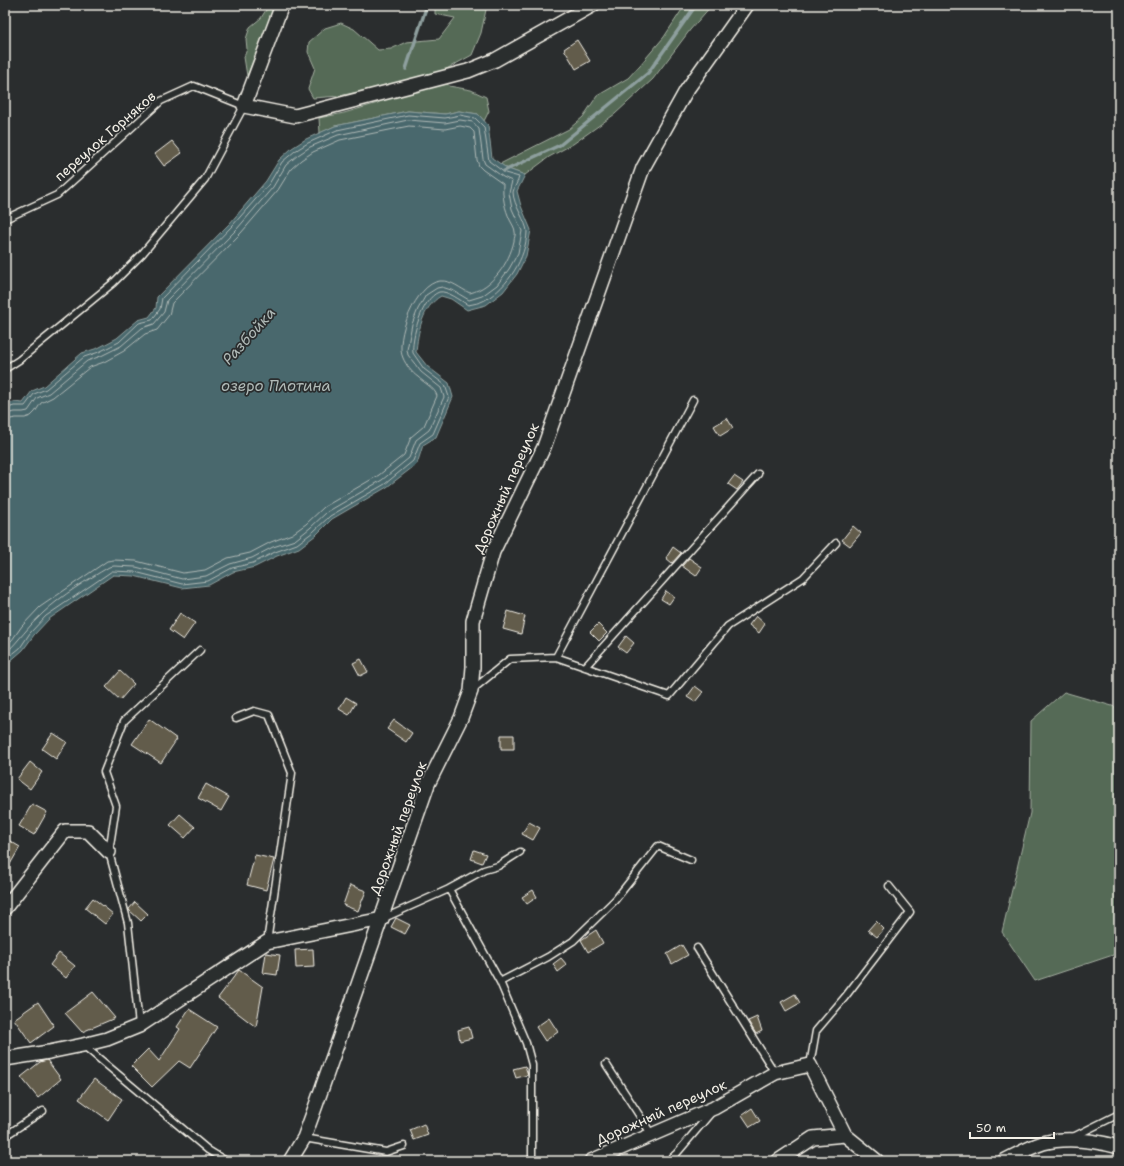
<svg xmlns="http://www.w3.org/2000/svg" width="1124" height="1166" font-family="'Shantell Sans',sans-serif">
<rect width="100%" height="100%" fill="#2a2d2e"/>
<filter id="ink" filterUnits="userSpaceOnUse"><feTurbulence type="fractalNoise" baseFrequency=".025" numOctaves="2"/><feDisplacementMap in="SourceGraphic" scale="8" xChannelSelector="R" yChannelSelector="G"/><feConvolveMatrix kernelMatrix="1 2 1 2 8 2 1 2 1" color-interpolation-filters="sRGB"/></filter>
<g filter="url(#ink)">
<path fill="#556b57" stroke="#a4aea0" d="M269 5H275L247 76 244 57 247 49 246 39 250 27 261 18Z
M435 5H487L481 33 472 55 439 73 449 86 471 90 486 97 489 111 484 121 478 114 459 111 445 114 408 111 335 126 320 133 319 118 344 113 378 103 371 89 339 96 313 98 308 89 315 68 308 52 309 42 325 28 341 23 354 29 378 50 391 49 406 42 439 39 455 18 435 14Z
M685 5H712L690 30 653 79 615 114 573 144 549 157 525 175 508 169 500 164 569 129 583 117 597 96 628 78 640 65 664 37Z
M1064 692 1119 708V953L1035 981 1002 932 1030 813 1031 721Z"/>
<path fill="#4a686d" stroke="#8e9f9e" d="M408 111 445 114 459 111 478 114 488 125 492 158 508 169 525 175 517 191 521 206 531 230 526 256 517 274 503 292 486 305 467 310 451 299 441 296C422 307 418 332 416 352L427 366 449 383 453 397 436 437 423 445 417 464 387 487 332 519 316 535 299 548 277 556 255 567 233 572 209 585 182 588 134 576 113 575 49 619 34 635 23 650 8 663 5 664V406L13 402 23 403 32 391 44 386 82 353 98 348 117 338 138 320 149 317 156 308 157 297 230 223 266 181 279 160 292 148 306 139 335 126Z"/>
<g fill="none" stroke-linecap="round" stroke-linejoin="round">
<path stroke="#b0bab7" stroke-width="1" d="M5 409 14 406H25L34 394 46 389 84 357 99 352 119 342 139 323 152 320 160 309 162 298 233 225 269 184 282 162 295 151 308 143 337 130 408 115 445 118 460 115 475 118 484 127 489 161 505 173 519 177C518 182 514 187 513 192 513 205 527 222 527 232 526 258 508 287 485 300 480 303 473 304 468 305 461 301 447 290 439 292 422 298 411 338 413 353L424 369 445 385 449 397 433 434 420 443 413 461 385 484 330 516 313 532 297 544 275 552 253 563 232 568 208 581 182 584 135 572 112 571 46 616 30 633 20 648 5 660
M5 414 15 412H23L28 411 37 398 49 393 87 361 101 356 121 346 142 328 154 324 164 312 167 300 237 229 273 187 286 165 298 155 310 147 338 135 408 120 445 123 460 120 473 122 479 129 483 159 485 164 503 177 512 181 509 193 512 209 522 231 518 253 509 269 497 285 482 296 469 300 454 291 442 287 437 288 426 295 418 309 412 324 407 350 408 355 421 372 441 388 444 397 429 430 416 440 409 458 382 480 327 512 310 528 295 540 273 547 252 558 230 564 206 576 182 579 136 567 114 566 109 567C87 580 62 595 43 613 29 625 19 641 5 654
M5 420 16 418H25L31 416 35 412 41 403 53 397 90 367 104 362 124 351 145 334 157 330 169 315 172 303 241 233 278 190 291 169 301 160 313 152 340 140 409 126 445 129 460 126 470 128 474 132 477 160 479 166 483 170 503 184C502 197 505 209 510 220 512 224 515 228 515 232 516 234 514 238 514 241 509 263 493 287 470 293 460 289 452 280 440 281 416 283 394 340 403 358 406 365 412 373 418 377 424 383 435 388 437 396L424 426 411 437 404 455 379 475 324 507 306 524 292 534 271 542 250 553 228 558 205 570 183 573 136 561 114 560 107 561 40 607 22 626 12 640 5 646"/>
<path stroke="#8e9f9e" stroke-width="3.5" d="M406 69 427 5
M504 171 560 145 648 73 696 5"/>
</g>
<path fill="#625b4b" stroke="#f4f1e8" d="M577 40 590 61 576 69 564 49Z
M172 141 182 153 164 166 155 154Z
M727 418 733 428 720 436 714 426Z
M734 476 743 482 737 490 728 484Z
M853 526 861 533 850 546 842 540Z
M673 547 681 553 672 563 666 558Z
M689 558 702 567 696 576 682 566Z
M666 591 674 597 669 604 661 599Z
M508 611 525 616 521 634 503 629Z
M180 613 195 623 183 640 169 630Z
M756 616 765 624 759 633 749 625Z
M598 624 607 633 599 641 590 632Z
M626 636 634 643 626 653 618 647Z
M361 659 368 672 360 676 353 663Z
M120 671 134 684 120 700 106 687Z
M695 686 703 692 695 702 687 697Z
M346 697 356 703 349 715 339 709Z
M149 719 177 739 161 763 132 744Z
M394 720 412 733 406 742 387 729Z
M53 733 67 742 56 759 42 749Z
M501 735H514V749H501Z
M30 762 42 772 30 789 17 779Z
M206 784 229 797 221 811 198 798Z
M32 804 47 812 34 835 19 826Z
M180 814 195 827 185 838 170 825Z
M529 822 540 828 533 840 522 834Z
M5 838 20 847 5 873Z
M474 850 486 854 482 863 471 859Z
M255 855 274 859 266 890 247 885Z
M350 885 366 891 358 911 343 905Z
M533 890 537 897 527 904 522 897Z
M93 898 113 914 105 924 85 908Z
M135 902 148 914 141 921 129 910V909Z
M396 918 410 925 405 934 391 927Z
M876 921 884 929 877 937 868 930Z
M596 930 603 943 588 952 581 940Z
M682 945 688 955 672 964 667 954Z
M313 949 314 967 296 968 295 950Z
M59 953 75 966 66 978 50 965Z
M266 953 280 955 277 975 263 973Z
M561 958 567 965 558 972 553 964Z
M239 970 263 987 256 1027 218 998Z
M93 992 115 1018 82 1032 65 1013Z
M795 994 800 1003 786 1011 781 1002Z
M38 1002 54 1026 31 1043 14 1019Z
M189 1009 217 1027 190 1068 179 1061 152 1087 131 1066 148 1049 159 1061 180 1029 177 1027Z
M757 1017 762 1031 756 1034 748 1021Z
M549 1018 558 1032 545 1041 536 1027Z
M469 1027 472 1038 460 1041 458 1030Z
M47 1060 61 1079 38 1098 21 1077 40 1062Z
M525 1066 528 1075 516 1078 513 1069Z
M94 1079 122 1099 108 1120 79 1099Z
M752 1108 760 1121 750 1127 742 1115Z
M424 1124 428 1135 414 1140 410 1130Z"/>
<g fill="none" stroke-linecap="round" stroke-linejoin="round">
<defs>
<path id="service" d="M5 219 57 195 161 101 194 86 244 106 205 179 142 254 113 283 19 360 5 369
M556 657 669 696 728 626 803 578 836 543
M585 667 758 474
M472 690 510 659 556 657 693 400
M236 718 254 711 269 715 292 773 267 942
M449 889 500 982 526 1043 532 1065V1161
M382 919 449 889 484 870 498 866 520 852
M697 948 775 1073
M500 982 548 957 573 941 615 900 658 846 691 860
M139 1025 128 923 109 852 116 806 104 772 124 721 200 650
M83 1045 208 1150 226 1161
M606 1064 652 1135
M810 1065 816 1031 845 997 910 912 889 886
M5 1136 43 1111
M1073 1137 1119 1114
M304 1138 386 1152 404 1146
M668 1161 677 1153 710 1114"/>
<path id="minor" d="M282 5 244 106 295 116 468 71 495 60 593 5
M5 908 65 831H88L109 852
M5 1059 49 1052 83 1045 107 1039 139 1026 267 942 382 919
M290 1161 304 1138 316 1105 428 784 461 718 471 691 473 667V621L493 552 544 447 643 168 686 91 747 5
M591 1161 714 1108 775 1073 810 1065 845 1135 877 1161
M778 1161 813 1138 845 1135
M1004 1161C1016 1155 1030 1147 1043 1143 1066 1137 1096 1141 1119 1147"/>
</defs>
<use href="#service" stroke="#f4f1e8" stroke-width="9"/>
<use href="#minor" stroke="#f4f1e8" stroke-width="16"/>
<use href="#service" stroke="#2a2d2e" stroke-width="6"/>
<use href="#minor" stroke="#2a2d2e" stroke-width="13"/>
</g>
</g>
<g text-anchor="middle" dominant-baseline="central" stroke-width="3.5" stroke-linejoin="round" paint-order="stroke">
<g font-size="14" fill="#f4f1e8" stroke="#2a2d2e">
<text transform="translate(105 136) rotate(-41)">переулок Горняков</text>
<text transform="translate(506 488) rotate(-66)">Дорожный переулок</text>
<text transform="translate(398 828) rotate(-70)">Дорожный переулок</text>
<text transform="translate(661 1112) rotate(-24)">Дорожный переулок</text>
</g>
<g font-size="15" font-style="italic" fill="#b0bab7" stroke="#2a2d2e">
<text transform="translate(249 336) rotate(-48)">Разбойка</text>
<text x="276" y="386">озеро Плотина</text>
</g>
</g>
<rect width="1124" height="1166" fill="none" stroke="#2a2d2e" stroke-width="20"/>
<rect x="10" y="10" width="1104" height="1146" fill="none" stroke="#f4f1e8" stroke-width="1.5" filter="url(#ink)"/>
<path d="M970 1132v6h84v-6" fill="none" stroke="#f4f1e8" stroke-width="2"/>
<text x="976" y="1132" font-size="12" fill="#f4f1e8" stroke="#2a2d2e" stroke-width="3" paint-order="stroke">50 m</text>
</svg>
